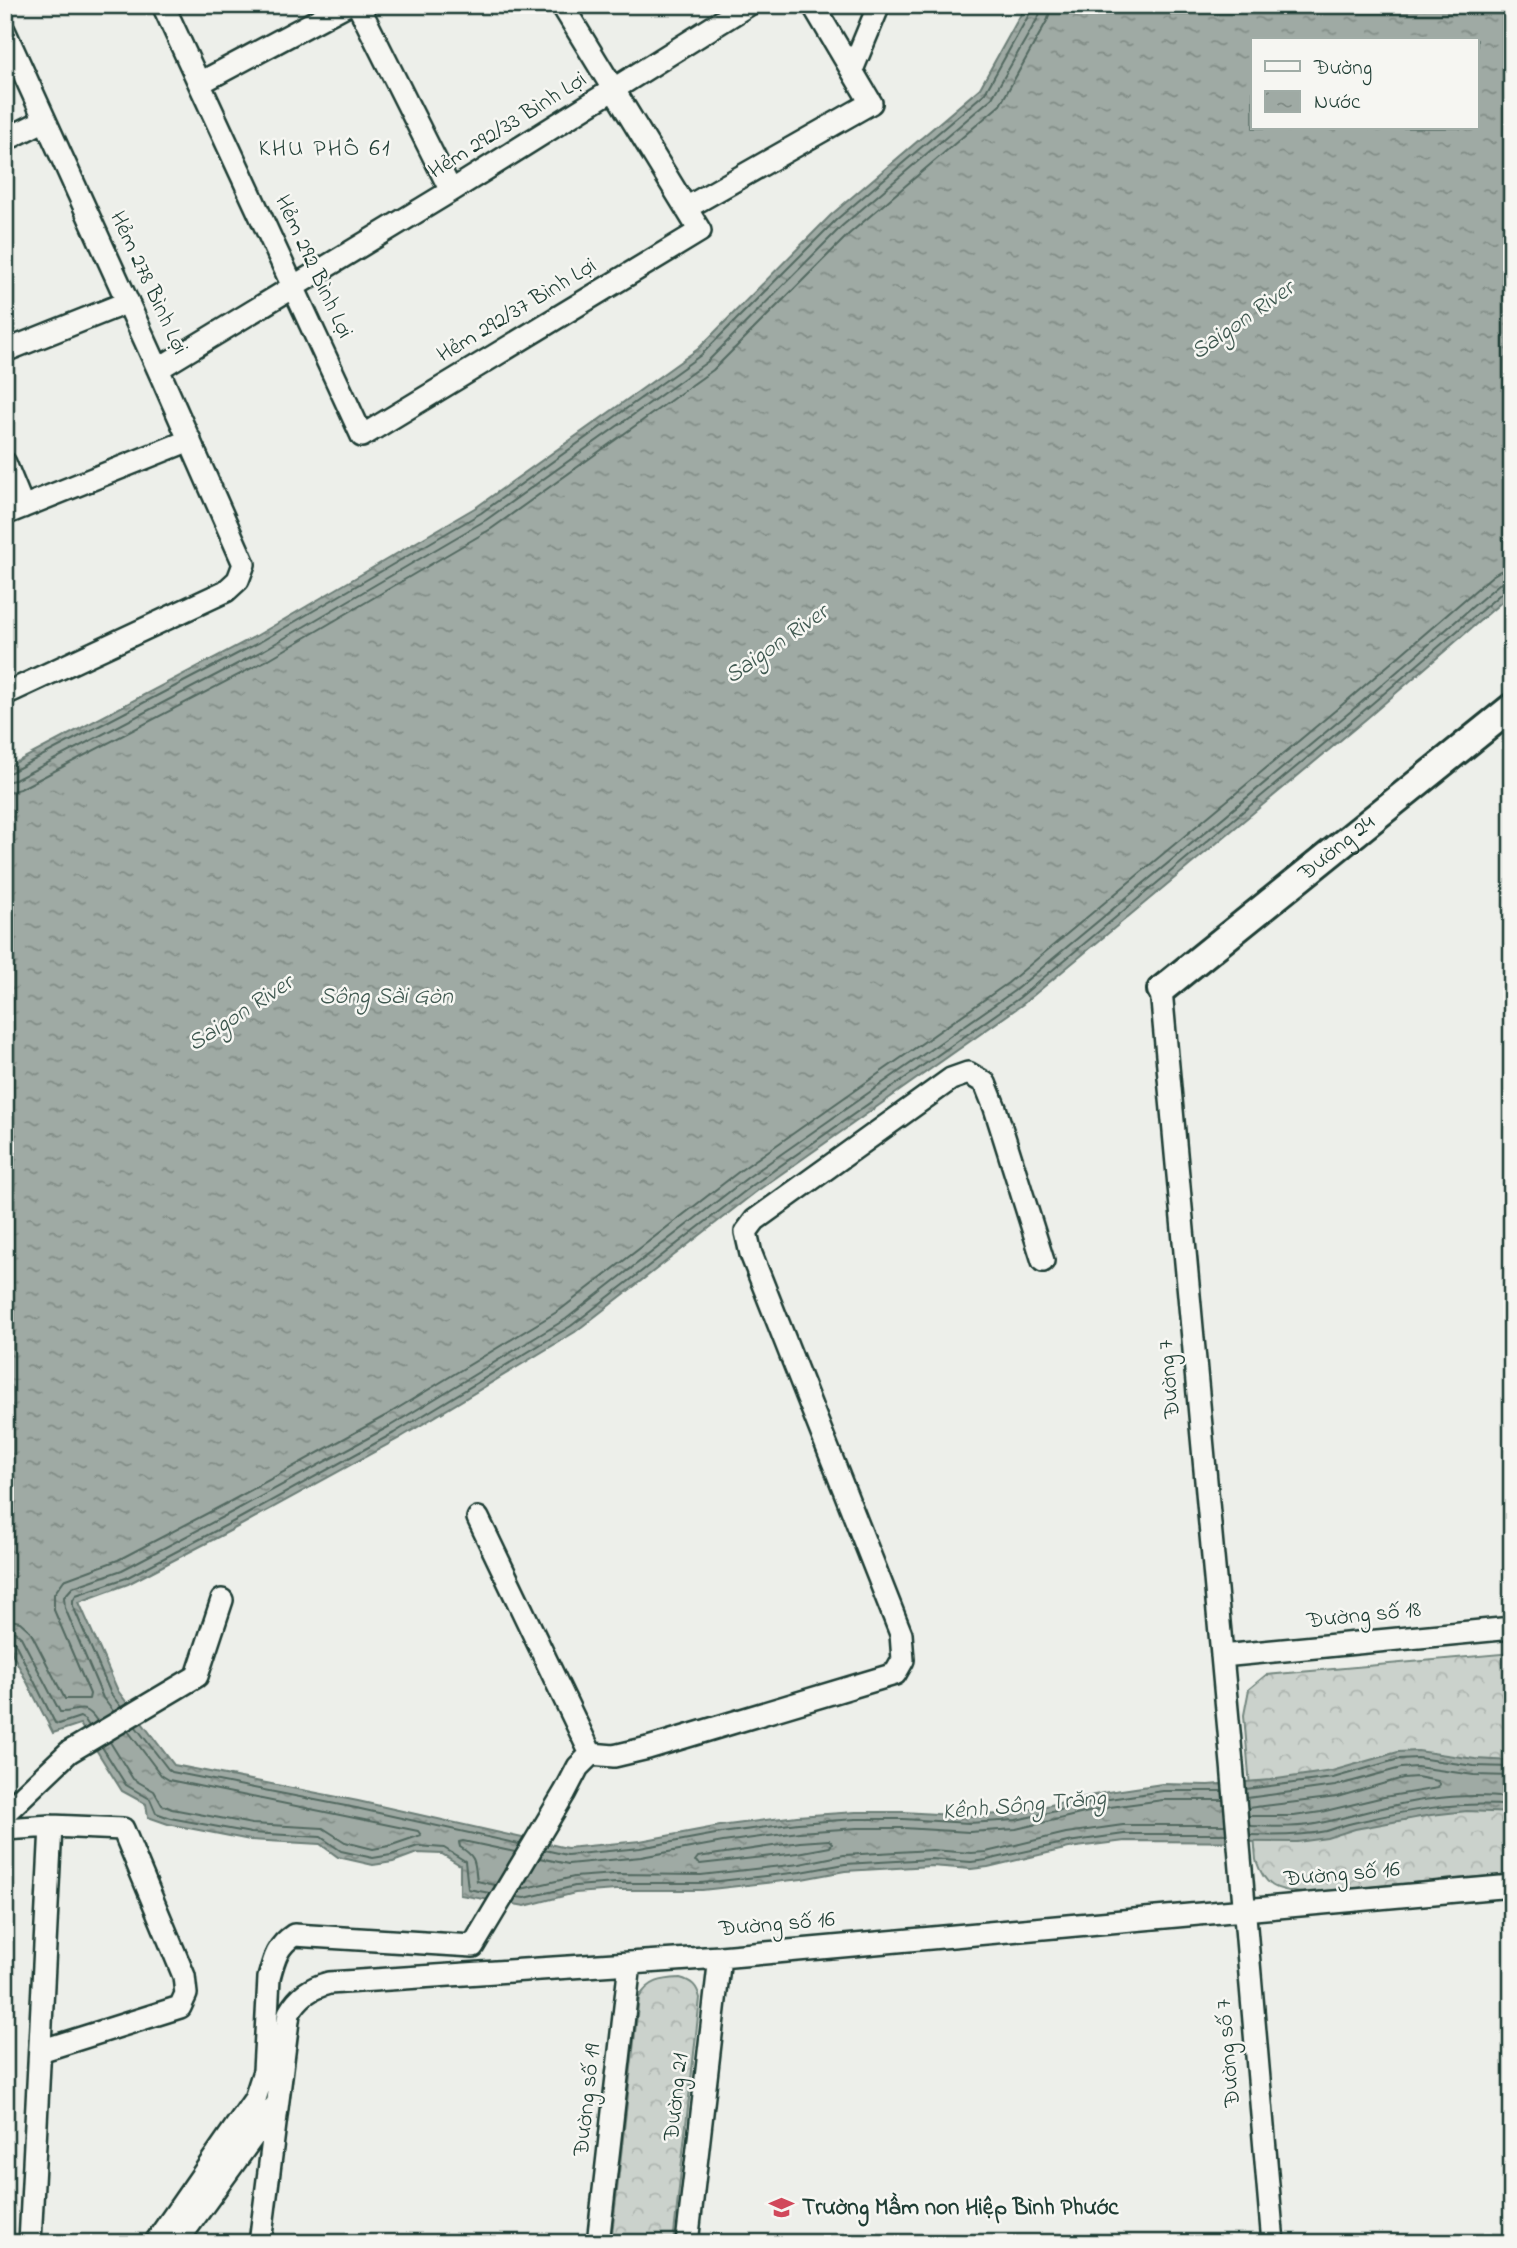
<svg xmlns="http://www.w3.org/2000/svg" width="1517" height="2248" font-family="'Indie Flower',sans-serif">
<defs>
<pattern id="forest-crowns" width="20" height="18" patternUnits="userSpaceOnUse" patternTransform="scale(1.75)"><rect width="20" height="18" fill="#cbd2cc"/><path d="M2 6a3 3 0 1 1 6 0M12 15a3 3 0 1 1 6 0" fill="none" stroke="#aeb5b0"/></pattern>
<pattern id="water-ripples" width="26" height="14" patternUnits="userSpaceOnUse" patternTransform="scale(1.75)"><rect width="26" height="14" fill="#9faaa4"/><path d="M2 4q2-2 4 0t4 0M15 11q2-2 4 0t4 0" fill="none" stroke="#818c86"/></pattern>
</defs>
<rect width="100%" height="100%" fill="#edefea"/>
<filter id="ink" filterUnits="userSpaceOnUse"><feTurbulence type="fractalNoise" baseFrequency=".0143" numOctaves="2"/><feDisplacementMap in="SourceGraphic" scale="14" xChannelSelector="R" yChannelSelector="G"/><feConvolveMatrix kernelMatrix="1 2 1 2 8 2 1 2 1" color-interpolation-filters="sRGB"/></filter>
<g filter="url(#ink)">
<path fill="url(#forest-crowns)" stroke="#758880" stroke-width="2" d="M1512 1653V1874L1303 1893C1275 1890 1265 1887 1256 1860L1244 1715 1249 1689 1266 1675Z
M680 1978C692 1981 697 1986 700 1998L673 2243H611L639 1998C649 1980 662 1979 680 1978Z"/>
<path fill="url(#water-ripples)" stroke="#6c7e77" stroke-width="2" fill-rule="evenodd" d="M1026 5H1512V593L1366 719 1023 1004 757 1191 575 1332 398 1439 243 1524 128 1584 79 1602 118 1691 174 1765 358 1801 567 1848 640 1841 720 1826 797 1816 856 1812H903L969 1816 1015 1813 1108 1792 1162 1784 1208 1785 1270 1780 1332 1771 1398 1752 1418 1751 1475 1759 1512 1761V1813L1467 1811 1431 1815 1355 1829 1327 1838 1297 1842 1125 1841 1069 1848 988 1867 971 1869 931 1866 845 1871 802 1879 702 1890H616L575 1893 525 1906 460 1895V1865L442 1854 417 1853 393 1862 373 1865 338 1857 320 1844 250 1840 168 1824 148 1817 146 1804 122 1791 80 1724 53 1733 5 1639V768L256 636 478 506 698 349 831 215 980 88ZM1253 40H1477V128H1253Z"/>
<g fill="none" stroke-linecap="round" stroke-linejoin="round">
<path stroke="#526961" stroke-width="2" d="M5 773 11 772 260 642 481 513 701 355 836 220 985 93 1031 11 1032 5
M5 782 15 780 264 650 486 520 707 362 842 226 992 98 1039 16 1041 5
M5 793 20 789 269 659 491 529 713 370 849 234 1000 105 1048 19 1051 5
M5 1619 20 1622 30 1631 65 1699H89L90 1694 54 1610V1594L64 1580 118 1560 231 1501 385 1416 560 1310 741 1170 1008 983 1349 699 1492 576 1500 571 1512 569
M5 1630 15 1632 21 1637 60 1712C77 1713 84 1701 97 1721
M5 1639H11L15 1643 55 1723 59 1724 80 1717 85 1720 89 1726
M121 1707 111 1694 73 1606V1600L76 1595 126 1578 240 1518 394 1433 571 1326 753 1185 1019 998 1361 713 1504 591 1512 589
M113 1711 103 1698 65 1608 64 1597 73 1587 122 1570 236 1510 390 1426 566 1319 747 1178 1014 991 1356 707 1499 584 1512 580
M136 1727 168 1769 172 1772 356 1808 519 1844
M110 1742 133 1779 154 1791 162 1805 172 1809 252 1824 323 1828 345 1842 373 1849 389 1846 421 1835 418 1831 169 1780 161 1775 128 1731
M102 1747 126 1785 150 1799 156 1813 170 1818 251 1833 321 1837 341 1851 373 1858 391 1855 418 1846 444 1848 465 1861 468 1889 490 1893
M1246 1789 1333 1778 1399 1759 1418 1758 1474 1766 1512 1767
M1247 1798 1335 1786 1401 1768 1417 1767 1474 1775 1512 1776
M1248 1808 1337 1797 1403 1778 1417 1777 1438 1781 1440 1784 1438 1788 1384 1797 1321 1812 1294 1816H1249
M1250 1826C1275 1827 1301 1828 1325 1822 1360 1814 1395 1803 1431 1799 1458 1795 1484 1795 1512 1798
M1250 1835C1275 1836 1301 1836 1326 1831 1336 1828 1346 1824 1357 1822 1408 1810 1459 1801 1512 1806
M829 1840 832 1843 830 1847 798 1853 700 1864 695 1861 698 1857 800 1842Z
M545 1850 567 1855 640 1848 721 1833 798 1823 856 1819H903L969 1823 1016 1820 1109 1799 1163 1791H1222
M540 1858 568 1864 641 1857 723 1842 799 1832 857 1828H903L969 1832 1016 1829 1110 1807 1163 1800H1223
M495 1885 477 1881C474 1863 478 1858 460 1847L459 1842 463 1841 515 1852
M521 1889 574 1877 615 1874 701 1875 800 1864 844 1855 932 1850 971 1853 986 1852 1066 1833 1123 1825H1225
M516 1897 525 1898 575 1886 616 1883H701L801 1872 845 1864 931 1859 971 1862 987 1860 1068 1842 1124 1834H1226"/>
<defs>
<path id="minor" d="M163 5 362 436 700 231 562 5
M358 5 451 191
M5 32 158 369 244 564 238 580 226 591 5 694
M852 70 879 5
M200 83 346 5
M5 140 45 120
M686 208 871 103 813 5
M5 351 128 302
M158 369 451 191 748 5
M5 463 23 507
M5 514 190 440
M1161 990 1232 1764 1273 2243
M478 1518 591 1754
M1222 1656 1512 1628
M5 1813 69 1752 197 1676 222 1600
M5 1829 51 1826 123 1829 184 1976 186 1994 180 2007 40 2051
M30 2243 51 1826
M155 2243 255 2099 264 2071 269 1978C274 1959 277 1946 294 1935L473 1946 565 1792 578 1767 591 1754 614 1756 648 1748 895 1674 903 1660 901 1634 751 1254 746 1232 755 1220 951 1079 968 1073 985 1083 995 1108 1043 1261
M176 2243 276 2105
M260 2243 289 2013C299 1996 310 1988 329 1983L720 1957 1512 1886
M598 2243 630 1963
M687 2243 720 1957"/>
<g id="tertiary">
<path id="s1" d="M1161 990 1512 707"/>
</g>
</defs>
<use href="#minor" stroke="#1f3d34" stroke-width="26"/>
<use href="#tertiary" stroke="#1f3d34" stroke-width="32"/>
<use href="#minor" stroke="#f6f6f2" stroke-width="21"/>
<use href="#tertiary" stroke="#f6f6f2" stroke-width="26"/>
</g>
</g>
<defs>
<symbol id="school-bare" viewBox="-9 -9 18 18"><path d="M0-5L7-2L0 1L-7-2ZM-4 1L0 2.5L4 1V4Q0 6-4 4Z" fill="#d1495b" stroke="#f6f6f2" stroke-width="2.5" paint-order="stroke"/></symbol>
</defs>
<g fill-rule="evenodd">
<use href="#school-bare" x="764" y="2190" width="35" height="35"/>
</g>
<g text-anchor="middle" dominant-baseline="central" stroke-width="5" stroke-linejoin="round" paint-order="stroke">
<g font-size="23" fill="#1f3d34" stroke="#f6f6f2">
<text transform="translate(508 126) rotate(-32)">Hẻm 292/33 Bình Lợi</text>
<text transform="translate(313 267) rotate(65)">Hẻm 292 Bình Lợi</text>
<text transform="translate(148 283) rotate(65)">Hẻm 278 Bình Lợi</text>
<text transform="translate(517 311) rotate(-31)">Hẻm 292/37 Bình Lợi</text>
<text stroke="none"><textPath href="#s1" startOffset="226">Đường 24</textPath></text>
<text transform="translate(1170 1379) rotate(-95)">Đường 7</text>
<text transform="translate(1364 1616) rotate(-6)">Đường số 18</text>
<text transform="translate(1342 1875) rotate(-5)">Đường số 16</text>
<text transform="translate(777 1925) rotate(-5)">Đường số 16</text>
<text transform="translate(1229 2053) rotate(-95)">Đường số 7</text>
<text transform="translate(677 2097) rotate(-84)">Đường 21</text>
<text transform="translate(588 2100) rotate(-84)">Đường số 19</text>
</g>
<g font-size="23" font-weight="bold" fill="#1f3d34" stroke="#f6f6f2" text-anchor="start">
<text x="802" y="2208">Trường Mầm non Hiệp Bình Phước</text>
</g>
<g font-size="24" letter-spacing="2" fill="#1f3d34" stroke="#f6f6f2">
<text x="325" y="149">KHU PHỐ 61</text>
</g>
<g font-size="24" font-style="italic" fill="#3f5850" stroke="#f6f6f2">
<text transform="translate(1243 321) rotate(-35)">Saigon River</text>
<text transform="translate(777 645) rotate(-35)">Saigon River</text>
<text x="386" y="997">Sông Sài Gòn</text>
<text transform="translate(241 1014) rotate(-33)">Saigon River</text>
<text transform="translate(1024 1806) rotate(-5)">Kênh Sông Trăng</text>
</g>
</g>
<rect width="1517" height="2248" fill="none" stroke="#f6f6f2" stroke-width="28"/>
<rect x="14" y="14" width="1489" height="2220" fill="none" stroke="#1f3d34" stroke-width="2.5" filter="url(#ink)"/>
<rect x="1251" y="38" width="228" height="91" fill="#f6f6f2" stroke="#a0aca6" stroke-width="2"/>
<rect x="1265" y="61" width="35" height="10" fill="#f6f6f2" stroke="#a0aca6" stroke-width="2"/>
<text x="1314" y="74" font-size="21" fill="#1f3d34">Đường</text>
<rect x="1265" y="91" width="35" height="21" fill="url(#water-ripples)" stroke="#a0aca6" stroke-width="2"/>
<text x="1314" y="108" font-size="21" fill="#1f3d34">Nước</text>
</svg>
